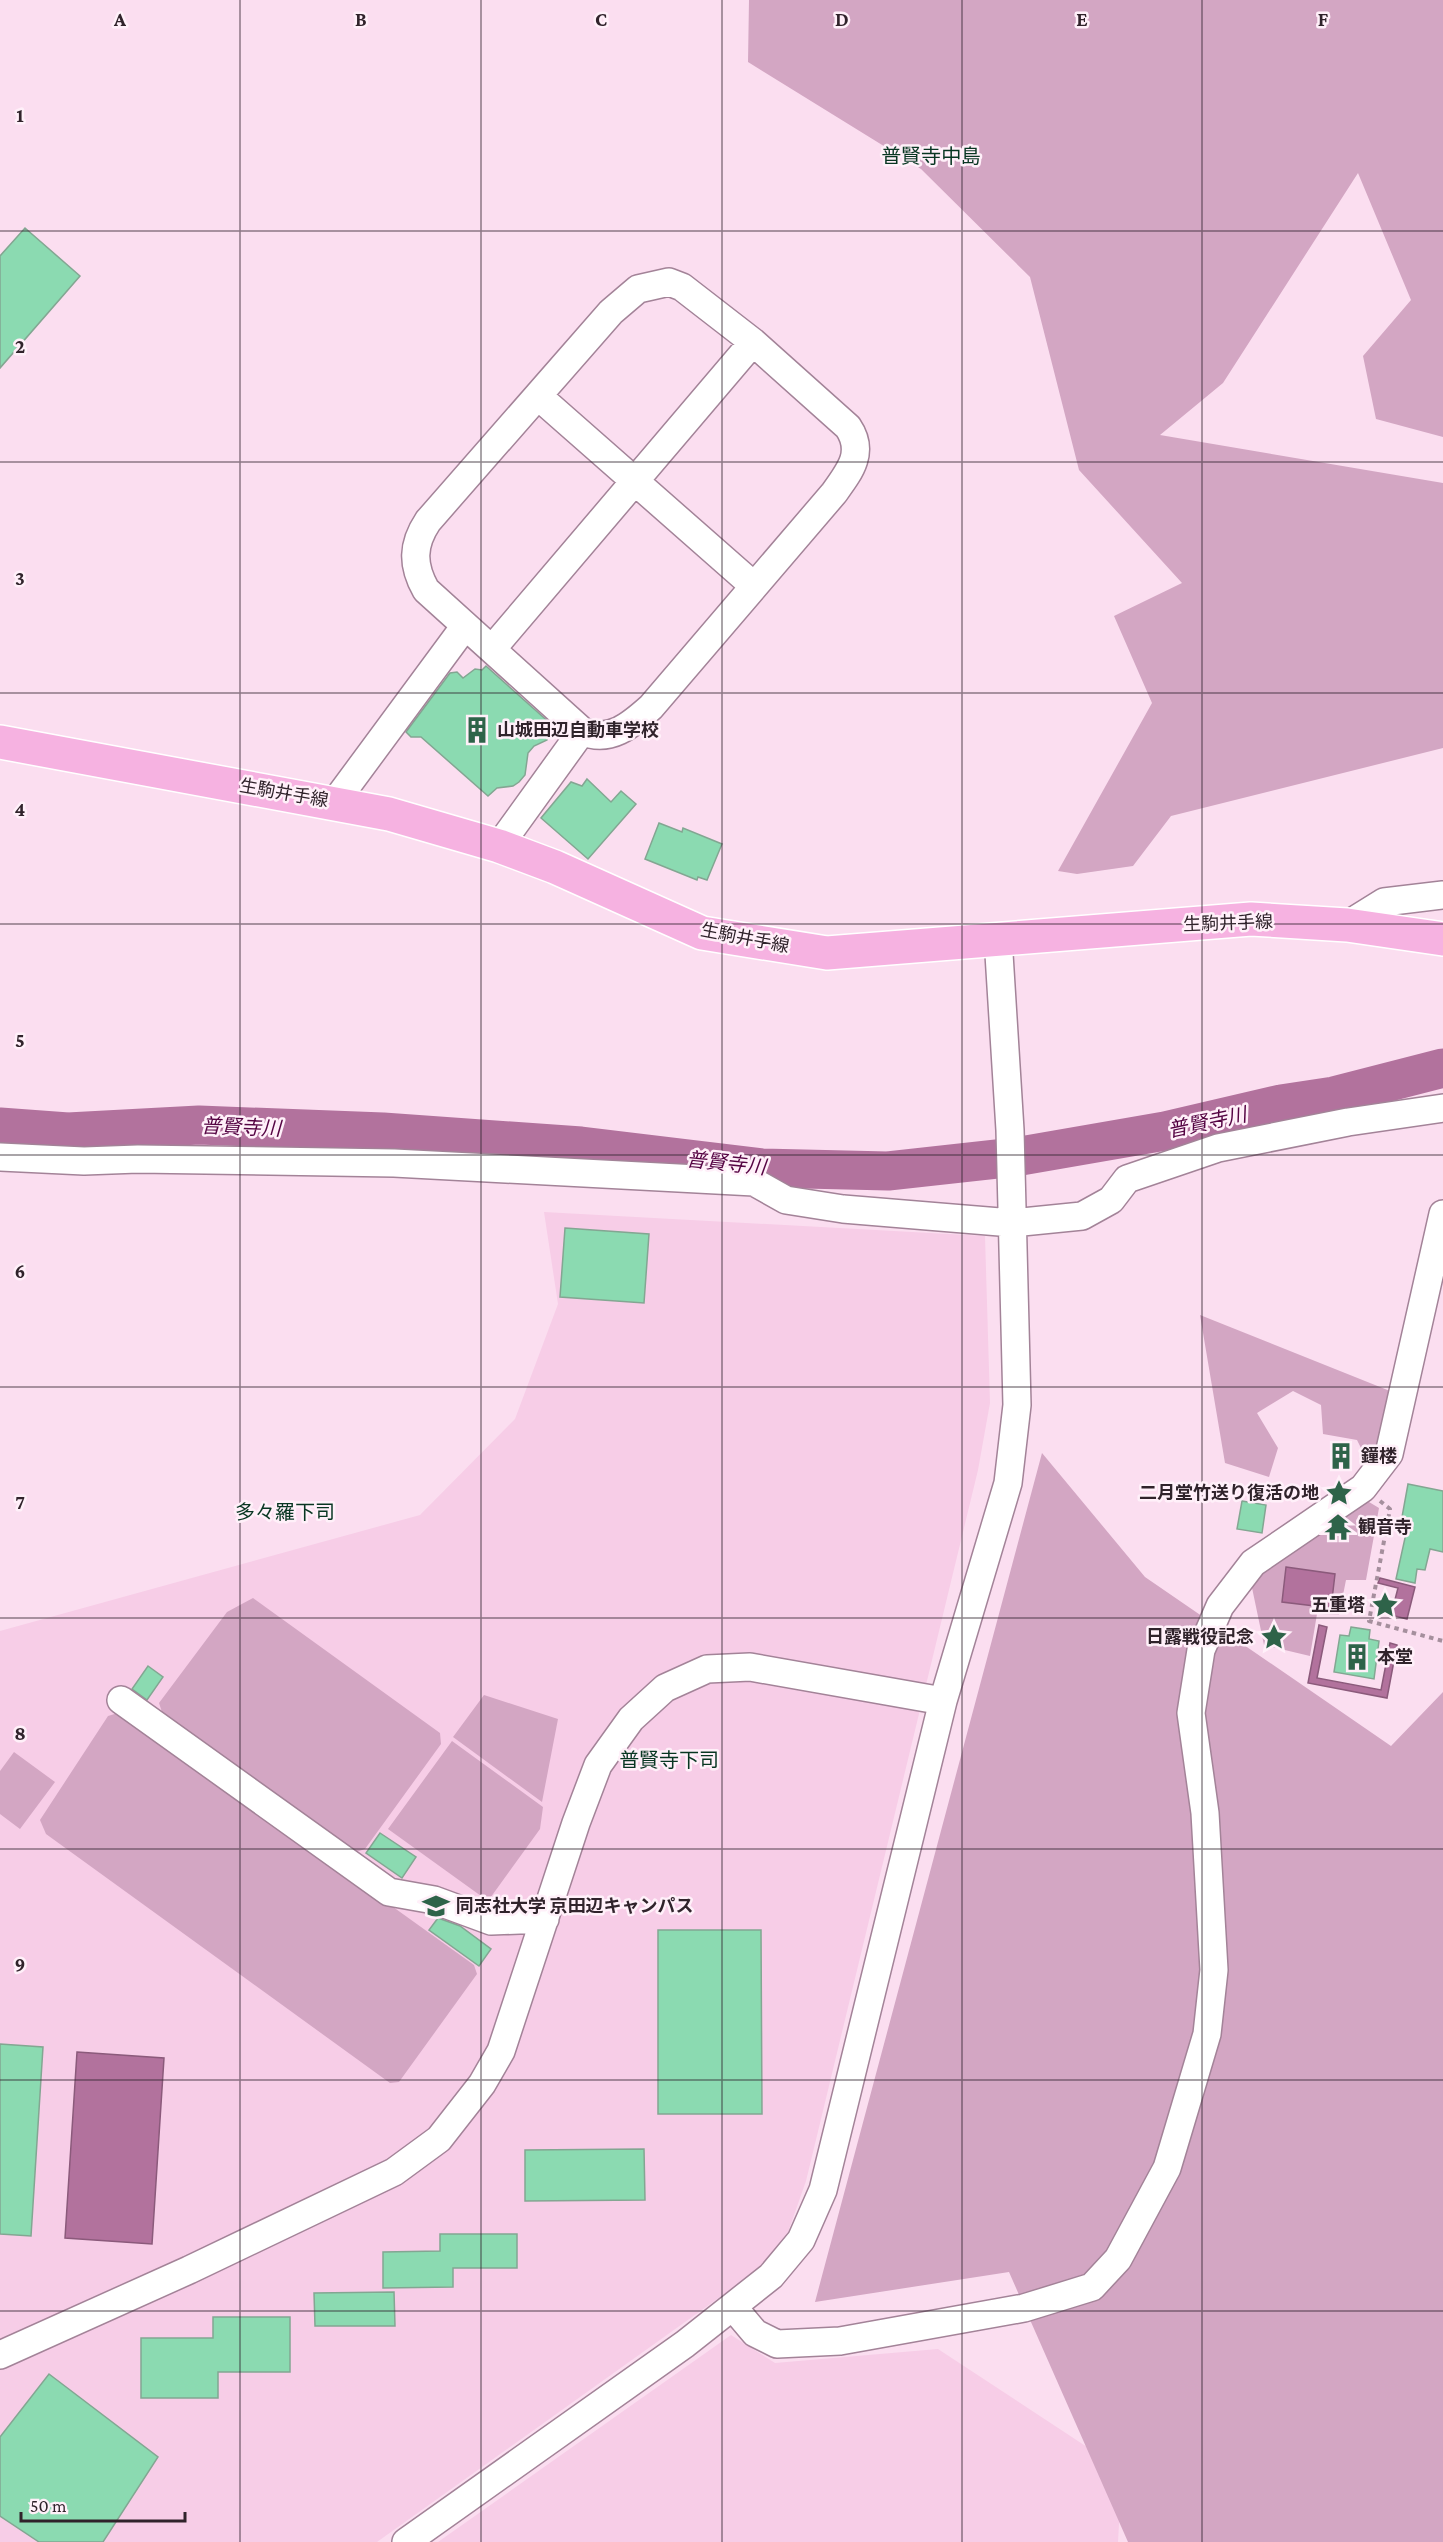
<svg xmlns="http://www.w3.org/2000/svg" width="1443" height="2542" font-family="'Crimson Pro','Noto Sans JP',serif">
<rect width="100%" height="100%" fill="#fbdef0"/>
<path fill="#f7cde7" d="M544 1212 985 1236 990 1403 978 1470 806 2181 787 2235 755 2272 377 2542H0V1631L420 1515 515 1419 558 1304Z
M731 2335 775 2363 938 2349 1122 2470 1118 2542H438Z"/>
<path fill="#d3a6c3" d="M749 0H1443V437L1376 419 1363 356 1411 300 1358 173 1223 383 1160 435 1443 483V748L1171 816 1133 866 1077 874 1058 871 1152 703 1114 616 1182 583 1079 470 1030 277 921 169 748 62Z
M1200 1315 1390 1391 1381 1457 1362 1450 1357 1440 1323 1434 1321 1405 1293 1391 1257 1413 1278 1448 1269 1477 1225 1463Z
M1042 1453 1145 1577 1391 1746 1443 1692V2542H1128L1009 2272 815 2302Z
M1364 1499 1379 1508 1366 1580H1346L1339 1615 1317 1614 1310 1656 1264 1645 1251 1583 1257 1573Z
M253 1598 440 1733 441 1744 365 1849 356 1852 163 1715 159 1703 227 1612Z
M484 1695 558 1719 542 1802 453 1737Z
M121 1712 474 1965 477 1974 399 2082 390 2083 46 1834 40 1820 108 1716Z
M452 1741 543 1807 540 1829 488 1901 388 1829Z
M14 1752 55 1782 20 1829 0 1814V1771Z"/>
<path fill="#b2729d" stroke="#8b5a7b" stroke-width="1.5" d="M1286 1567 1335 1574 1331 1608 1282 1602Z
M1380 1578 1415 1587 1407 1619 1391 1615 1398 1588 1378 1583Z
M1319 1625 1327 1627 1317 1678 1381 1690 1390 1643 1397 1645 1387 1698 1308 1683Z
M77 2052 164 2058 152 2244 65 2238Z"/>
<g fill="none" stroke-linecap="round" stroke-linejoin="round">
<path stroke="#b2729d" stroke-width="39" d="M0 1127 68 1132 199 1125 383 1132 581 1146 762 1168 888 1171 1015 1157 1165 1131 1281 1104 1334 1096 1443 1068"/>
</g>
<path fill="#8bdab1" stroke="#83a692" stroke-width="1.5" d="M25 228 80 276 0 368V256Z
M486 666 552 725 547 740 534 746 528 753 525 775 519 782 513 786 497 788 488 796 421 737H411L406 732 450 673 457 672 463 678 475 669 482 670Z
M587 779 611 802 621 791 636 804 588 859 541 818 571 782 582 786Z
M659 823 682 832 683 828 722 844 707 880 698 877 697 880 645 859Z
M565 1228 649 1234 644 1303 560 1297Z
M1408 1484 1443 1491V1552L1430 1549 1425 1570 1417 1569 1415 1583 1396 1579 1407 1529 1400 1528Z
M1242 1501 1266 1505 1262 1533 1237 1529Z
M1351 1627 1370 1630 1369 1639 1379 1641 1374 1679 1334 1672 1340 1635 1349 1636Z
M148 1666 163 1677 147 1700 132 1689Z
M380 1833 416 1857 402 1878 366 1853Z
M438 1918 460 1926 491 1949 479 1966 429 1930Z
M658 1930H761L762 2114H658Z
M0 2044 43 2047 31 2236 0 2234Z
M644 2149 645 2200 525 2201V2150Z
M440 2234H517V2268H453V2287L383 2288V2252L440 2251Z
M394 2292 395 2326H315L314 2293Z
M213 2317H290V2372H218V2398H141V2338H213Z
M49 2374 158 2457 103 2542H39L0 2516V2437Z"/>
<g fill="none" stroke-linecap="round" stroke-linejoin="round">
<defs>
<path id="minor" d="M669 282 682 287 753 342 848 427C865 452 850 471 834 493L651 707C631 725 609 744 582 731L426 590C412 565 412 545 428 521L611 312 638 289Z
M538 396 754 586
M492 649 753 342
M335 802 465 626
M499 846 582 731
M1347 925 1384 902 1443 895
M0 1157 84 1161 138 1159 394 1163 754 1182 786 1200 843 1209 1012 1223 1082 1216 1111 1200 1127 1179 1218 1148 1348 1122 1443 1108
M121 1700 389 1892 434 1900 491 1921 545 1919
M733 2307 755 2333 777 2344 840 2341 1024 2308 1092 2287 1118 2259 1167 2168 1207 2034 1214 1970 1205 1813 1191 1713 1201 1650 1220 1606 1253 1563 1363 1488 1389 1454 1443 1214
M0 2355 189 2270 394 2172 439 2139 482 2084 501 2051 576 1823 598 1765 631 1719 665 1688 707 1669 750 1667 943 1701
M406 2542 685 2344 771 2276 801 2240 823 2190 943 1701 1008 1483 1017 1405 1010 1130 998 938"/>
<path id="major" d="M0 742 389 814 499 846 555 867 702 933 827 953 1251 919 1347 925 1443 939"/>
</defs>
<use href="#minor" stroke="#a38398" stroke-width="30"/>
<use href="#major" stroke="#fff" stroke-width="36"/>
<path stroke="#a58f9d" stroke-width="4" stroke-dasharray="4.5 4.5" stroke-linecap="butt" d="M1380 1501 1390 1509 1369 1621 1443 1641"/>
<use href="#minor" stroke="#fff" stroke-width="27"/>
<use href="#major" stroke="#f6b2e1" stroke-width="33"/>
</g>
<path fill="none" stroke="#30232b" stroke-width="1.5" stroke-opacity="0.55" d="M240 0V2542M481 0V2542M722 0V2542M962 0V2542M1202 0V2542M0 231H1443M0 462H1443M0 693H1443M0 924H1443M0 1155H1443M0 1387H1443M0 1618H1443M0 1849H1443M0 2080H1443M0 2311H1443"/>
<defs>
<symbol id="building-bare" viewBox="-9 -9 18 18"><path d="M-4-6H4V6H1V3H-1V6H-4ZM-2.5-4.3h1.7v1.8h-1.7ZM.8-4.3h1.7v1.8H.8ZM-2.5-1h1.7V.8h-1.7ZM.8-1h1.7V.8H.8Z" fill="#2e6349" stroke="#fff0f9" stroke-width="2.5" paint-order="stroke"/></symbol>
<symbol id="sight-bare" viewBox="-9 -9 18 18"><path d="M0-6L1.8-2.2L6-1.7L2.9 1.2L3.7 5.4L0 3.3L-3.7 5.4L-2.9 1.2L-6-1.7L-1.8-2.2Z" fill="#2e6349" stroke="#fff0f9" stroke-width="2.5" paint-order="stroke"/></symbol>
<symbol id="temple-bare" viewBox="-9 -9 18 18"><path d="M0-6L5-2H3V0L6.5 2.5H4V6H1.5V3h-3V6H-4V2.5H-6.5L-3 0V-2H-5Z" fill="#2e6349" stroke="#fff0f9" stroke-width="2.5" paint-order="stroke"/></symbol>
<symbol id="university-bare" viewBox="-9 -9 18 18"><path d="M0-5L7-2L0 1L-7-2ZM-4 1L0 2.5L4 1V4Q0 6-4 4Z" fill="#2e6349" stroke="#fff0f9" stroke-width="2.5" paint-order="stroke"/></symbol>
</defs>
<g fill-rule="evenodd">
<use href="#building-bare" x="458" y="711" width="38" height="38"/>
<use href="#building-bare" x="1322" y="1437" width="38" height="38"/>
<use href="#sight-bare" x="1320" y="1474" width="38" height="38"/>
<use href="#temple-bare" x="1319" y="1508" width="38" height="38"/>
<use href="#sight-bare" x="1366" y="1586" width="38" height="38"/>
<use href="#sight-bare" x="1255" y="1618" width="38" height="38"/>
<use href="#building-bare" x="1338" y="1638" width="38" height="38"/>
<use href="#university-bare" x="417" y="1887" width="38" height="38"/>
</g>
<g text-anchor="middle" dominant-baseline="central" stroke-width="5" stroke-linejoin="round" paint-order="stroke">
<g font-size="18" font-weight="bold" fill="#30232b" stroke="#fff0f9" text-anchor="start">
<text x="497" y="730">山城田辺自動車学校</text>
<text x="1361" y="1456">鐘楼</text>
<text x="1319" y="1493" text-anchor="end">二月堂竹送り復活の地</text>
<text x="1358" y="1527">観音寺</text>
<text x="1365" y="1605" text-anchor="end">五重塔</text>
<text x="1254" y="1637" text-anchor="end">日露戦役記念</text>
<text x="1377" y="1657">本堂</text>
<text x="456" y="1906">同志社大学 京田辺キャンパス</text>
</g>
<g font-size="18" fill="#30232b" stroke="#fff0f9">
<text transform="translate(284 793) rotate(10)">生駒井手線</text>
<text transform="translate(1228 923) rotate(-2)">生駒井手線</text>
<text transform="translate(745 938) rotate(11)">生駒井手線</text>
</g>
<g font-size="20" fill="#083622" stroke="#fff0f9">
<text x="931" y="156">普賢寺中島</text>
<text x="285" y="1512">多々羅下司</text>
<text x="669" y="1760">普賢寺下司</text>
</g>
<g font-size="20" font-style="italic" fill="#550443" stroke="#fff0f9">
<text transform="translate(1207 1122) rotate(-12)">普賢寺川</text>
<text transform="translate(241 1127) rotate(2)">普賢寺川</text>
<text transform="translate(726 1163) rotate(6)">普賢寺川</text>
</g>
</g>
<g font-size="20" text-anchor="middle" font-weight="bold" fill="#30232b" stroke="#fff0f9" stroke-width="5" stroke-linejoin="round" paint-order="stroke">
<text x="120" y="26">A</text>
<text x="361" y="26">B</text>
<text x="601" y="26">C</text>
<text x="842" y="26">D</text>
<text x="1082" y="26">E</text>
<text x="1323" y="26">F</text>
<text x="20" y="122">1</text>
<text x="20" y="353">2</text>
<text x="20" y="585">3</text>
<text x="20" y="816">4</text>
<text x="20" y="1047">5</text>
<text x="20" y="1278">6</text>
<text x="20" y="1509">7</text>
<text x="20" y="1740">8</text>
<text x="20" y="1971">9</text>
</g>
<path d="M21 2512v9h164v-9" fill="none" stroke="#30232b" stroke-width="3"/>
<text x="30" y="2512" font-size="18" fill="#30232b" stroke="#fff0f9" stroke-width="4.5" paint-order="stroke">50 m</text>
</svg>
